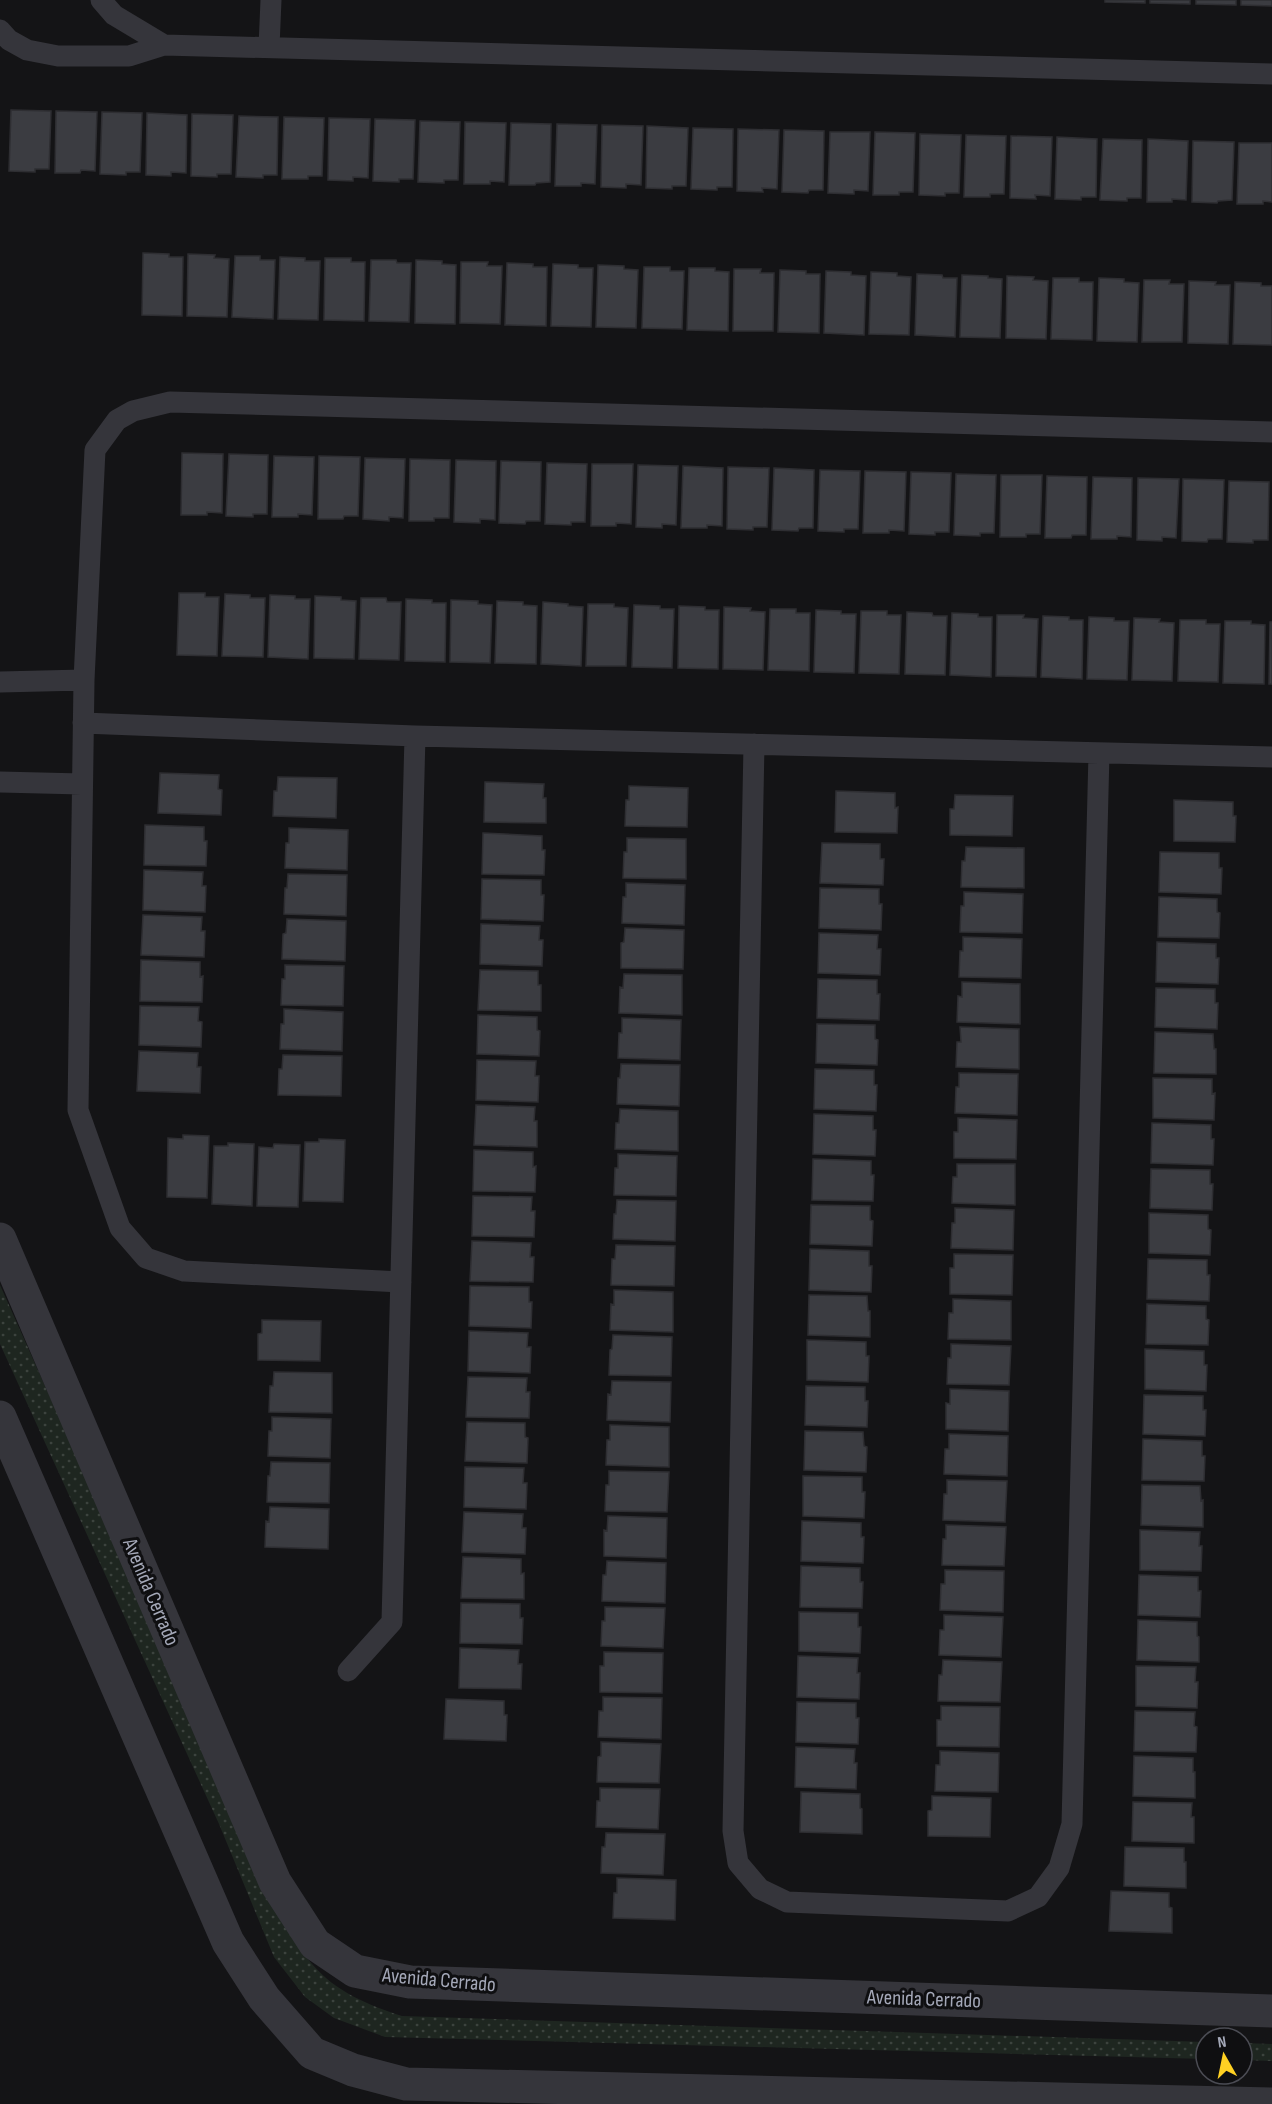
<svg xmlns="http://www.w3.org/2000/svg" width="1272" height="2104" font-family="'Sofia Sans Condensed',sans-serif">
<defs>
<pattern id="grass-dots" width="8" height="8" patternUnits="userSpaceOnUse" patternTransform="scale(1.5)"><rect width="8" height="8" fill="#1e2620"/><path d="M2 2h.1M6 6h.1" fill="none" stroke="#3c433e" stroke-width="1.8" stroke-linecap="round"/></pattern>
</defs>
<rect width="100%" height="100%" fill="#141416"/>
<path fill="url(#grass-dots)" d="M0 1285 280 1913C290 1929 299 1949 312 1964 336 1992 368 2005 402 2016L1206 2042V2059L385 2037 334 2018 305 1997 274 1957 219 1824 0 1344Z
M1242 2043 1272 2044V2061L1242 2060Z"/>
<path fill="#3b3c41" stroke="#2e2e32" stroke-width="1.5" d="M1105 0H1145V3L1105 2Z
M1150 0H1190V4L1150 3Z
M1196 0H1236V5L1196 4Z
M1241 0H1272V6L1241 5Z
M11 110 51 111 49 169H35V172L9 171Z
M56 111 97 112 95 171 81 170 80 173H55Z
M102 112 142 113 140 172H126V175L100 174Z
M147 113 187 115 186 173 171 172V176L146 175Z
M192 114 233 115 231 174H217V177L191 176Z
M239 116 278 117 277 175H263V178L236 177Z
M284 117 324 118 322 176H308V179H282Z
M329 118 370 119 368 178 353 177V181L328 180Z
M375 119 415 120 413 179H399V182L373 181Z
M420 121 460 122 458 180H444V183L418 182Z
M465 122 506 123 504 182 490 181V184H464Z
M511 123 551 124 550 182 536 183 535 185H509Z
M557 124 597 125 595 184 581 183V186H555Z
M602 125 643 126 641 185 626 184V188L601 187Z
M647 126 688 128 686 186H672V189L646 188Z
M693 128 733 129 732 187H717V190L691 189Z
M738 129 779 130 777 189 762 188 763 192 737 191Z
M784 130 824 131 823 190H809L808 193 782 192Z
M830 132H870L868 191 854 190V194L828 193Z
M875 132 915 133 913 192H899V195H873Z
M920 134 961 135 959 193H945V196L919 195Z
M966 135 1006 136 1004 194H990V197H964Z
M1011 136 1052 137 1050 196 1035 195 1036 199 1010 198Z
M1057 137 1097 139 1096 197H1081V200L1055 199Z
M1103 139 1142 140 1141 198H1127V201L1100 200Z
M1148 139 1188 141 1186 200 1172 199V202H1147Z
M1193 141 1234 142 1232 200 1218 201 1217 203 1192 202Z
M1239 143H1272V202L1263 201V204H1237Z
M143 253 169 254V257H183L182 316 142 315Z
M188 254 215 255 214 258 229 259 227 317 187 316Z
M235 256H260V260H275L273 319 232 317Z
M280 257 305 258V261H320L318 320 278 319Z
M325 258H351V262H365L364 321 324 320Z
M371 260H396L397 263H411L409 322 369 321Z
M416 260 442 261V264L456 265 455 324 415 323Z
M461 262H488L487 266H502L500 324 460 323Z
M507 263 533 264V267H547L546 326 505 325Z
M553 264 578 265V268H593L591 327 551 326Z
M598 265 624 266V269L638 270 636 328 596 327Z
M644 267H670V271H684L682 329 642 328Z
M689 268H715V271L729 272 728 331 687 330Z
M734 269H761L760 273H774L773 331H733Z
M780 270 806 271V274H820L819 333 778 332Z
M826 271 851 272V275L866 276 864 335 824 333Z
M871 272 897 273V276L911 277 909 335 869 334Z
M917 274 942 275 943 278H957L955 337 915 335Z
M962 275 988 276V278L1002 279 1000 338 960 337Z
M1007 276 1034 277 1033 280 1048 281 1046 339 1006 338Z
M1053 278H1079V282H1093L1092 340 1051 339Z
M1099 278 1124 279V282L1139 283 1137 342 1097 341Z
M1144 280H1170L1169 284H1184L1182 342H1142Z
M1189 281 1216 282 1215 285H1230L1228 344 1188 343Z
M1235 282 1261 283V286H1272V345L1233 344Z
M182 453 223 454 222 513 207 512V515H181Z
M229 454 268 455 267 514H253V517L226 516Z
M274 456 314 457 312 515 298 514V517H272Z
M319 456 360 457 358 516H344L343 519H318Z
M365 458 405 459 403 518 389 517V521L363 519Z
M410 459 450 460 449 518H434V521H409Z
M456 460 496 461 495 520 480 519V523L454 522Z
M501 461 541 462 540 521H526L525 524 499 523Z
M547 463 587 464 585 522H571V525L545 524Z
M592 464H633L631 524 616 523V526H591Z
M638 465 678 466 676 525 662 524V528L636 527Z
M683 466 723 468 722 526 707 525V528H681Z
M728 467 769 468 767 527H753V530L727 529Z
M774 468 814 470 813 528H799L798 531 772 530Z
M820 470 860 471 858 529H844V532L818 531Z
M865 471 906 472 904 531 889 530V533H863Z
M911 472 951 473 949 532H935V535L909 534Z
M956 474 996 475 994 533H980V536L954 535Z
M1001 475H1042L1040 534H1026V537H1000Z
M1047 476 1087 477 1086 535H1072L1071 538H1045Z
M1093 477 1132 478 1131 537 1117 536V539H1091Z
M1138 478 1179 479 1176 538 1162 537V541L1137 540Z
M1183 479 1224 480 1222 539H1208L1207 542 1182 541Z
M1229 481 1269 482 1268 540H1253V543L1227 542Z
M179 593H205V597H219L217 656 177 655Z
M225 594 250 595V598H265L263 657 222 656Z
M270 595 295 596V599H310L308 659 268 657Z
M315 596 341 597V600L356 601 354 659 314 658Z
M361 598H386L387 602H401L399 660 359 659Z
M406 599 432 600V603H446L445 662 405 661Z
M451 600 478 601V604L492 605 490 663 450 662Z
M497 601 523 602V605L537 606 536 664 495 663Z
M543 602 568 604V606L583 607 581 666 541 664Z
M588 604H614V607L628 608 626 666H586Z
M634 605 660 606V609H674L672 668 632 667Z
M679 606 705 607V610H719L718 669 678 668Z
M724 607 751 608 750 611 765 612 763 670 723 669Z
M770 609H796V613H810L809 671 768 670Z
M816 610 841 611V614H856L854 673 814 672Z
M861 611H887V615H901L899 674 859 673Z
M907 612 932 613 933 616H947L945 675 905 674Z
M952 613 978 614V617H992L991 677 950 675Z
M997 615H1024L1023 618 1038 619 1036 677 996 676Z
M1043 616 1069 617V620H1083L1082 679 1041 677Z
M1089 617 1114 618V621H1129L1127 680 1087 679Z
M1134 618 1160 619 1159 622 1174 623 1172 681 1132 680Z
M1180 620H1206V624H1220L1218 682 1178 681Z
M1225 621H1251V624L1265 625 1264 684 1223 683Z
M1270 622H1272V684H1269Z
M160 773 219 775 218 789 222 790 221 815 158 813Z
M278 777 337 778 336 818 273 816 274 791H277Z
M485 782 544 784 543 798H546V823L484 822Z
M629 786 688 788 687 827 625 826 626 800H629Z
M836 791 895 793V808L898 807 897 833 835 832Z
M955 795 1013 796 1012 836 950 835V809H954Z
M1174 800 1233 802V816H1236L1235 842 1174 841Z
M145 825 204 827V841H207L206 866 144 865Z
M289 828 348 830 347 870 285 868 286 843H289Z
M483 833 542 836V850H545L544 875 482 874Z
M627 838 686 839V879L623 878 624 852H627Z
M822 843 880 844V859H884L883 885 820 883Z
M966 847 1024 848V888L961 887 962 861H965Z
M1160 852 1219 853V868H1222L1221 894 1159 892Z
M144 870 203 872 202 886H206L205 912 143 910Z
M288 874 347 875 346 916 284 914 285 888H287Z
M482 879 541 880V895H544L543 921 481 919Z
M626 883 685 885 684 925 622 923 623 897H626Z
M820 888 879 889V904H882L881 930 819 928Z
M964 892 1023 894 1022 933 960 932 961 906H964Z
M1159 897 1217 899V912L1220 913 1219 938 1158 937Z
M143 915 202 917 201 931H205L204 957 141 955Z
M287 919 346 921 345 961 282 959 283 934 286 933Z
M481 924 540 926 539 940H543L542 966 480 964Z
M625 928 684 930 683 969 621 968V943L624 942Z
M819 933 878 935 877 949H881L880 975 818 973Z
M963 937 1022 939 1021 978 959 977 960 951H963Z
M1157 942 1216 944V958H1219L1218 984 1156 982Z
M141 960 200 962V977L203 976 202 1002 140 1001Z
M285 965 344 966 343 1006 281 1005 282 979H285Z
M480 970 538 971V985H541V1011L478 1010Z
M624 974 682 975V1015L619 1013 620 987 623 988Z
M818 979 877 980V994H880L879 1020 817 1018Z
M962 982 1020 984V1024L957 1022 958 996 962 997Z
M1156 988 1215 989V1003H1218L1217 1029 1155 1027Z
M140 1006 199 1007 198 1021 202 1022 201 1047 139 1045Z
M284 1009 343 1012 342 1051 280 1049 281 1024H284Z
M478 1015 537 1017V1030L540 1031 539 1056 477 1054Z
M622 1018 681 1020 680 1060 618 1058 619 1033H622Z
M817 1024 875 1025V1039L878 1040 877 1065 816 1063Z
M960 1027 1019 1029V1069L956 1067 957 1042H961Z
M1155 1032 1213 1034 1214 1049H1216V1074L1154 1073Z
M139 1051 198 1053 197 1067H201L200 1093 137 1091Z
M283 1055 342 1056 341 1096 278 1095 279 1069H282Z
M477 1060 536 1061 535 1076H539L538 1102 476 1100Z
M621 1064 680 1065 679 1106 617 1104 618 1078H620Z
M815 1069 874 1070V1085H877L876 1111 814 1109Z
M959 1073 1018 1074 1017 1115 955 1113 956 1087H959Z
M1153 1078 1212 1079V1094L1215 1093 1214 1120 1153 1118Z
M476 1105 535 1107 534 1121H537V1147L474 1145Z
M620 1109 678 1111V1151L615 1149 616 1123H619Z
M814 1114 873 1116V1130H876L875 1156 813 1154Z
M958 1118 1017 1120 1016 1159 954 1158V1132H958Z
M1152 1123 1211 1125V1139H1214L1213 1165 1151 1163Z
M183 1135 209 1136 207 1198 167 1197 168 1138 183 1139Z
M319 1139 345 1140 343 1202 303 1201 305 1142H319Z
M228 1143 254 1144 252 1206 212 1204 214 1146H228Z
M274 1144 300 1145 298 1207 257 1206 259 1147 273 1148Z
M474 1150 533 1152V1167L536 1166 535 1192 473 1191Z
M618 1154 677 1156 676 1196 614 1195 615 1168H618Z
M813 1159 871 1161V1175H874L873 1201 812 1200Z
M957 1164H1015V1205L952 1203 953 1177H957Z
M1151 1169 1210 1170V1184H1213L1212 1210 1150 1208Z
M473 1196 532 1197 531 1211H535L534 1237 472 1236Z
M617 1200 676 1201 675 1241 613 1239 614 1214H616Z
M811 1205 870 1206V1220L873 1221 872 1246 810 1244Z
M955 1208 1014 1210 1013 1250 951 1248 952 1223H955Z
M1149 1213 1208 1215V1229L1211 1230 1210 1255 1149 1253Z
M472 1241 531 1243 530 1257H534L533 1282 470 1281Z
M616 1245 675 1246 674 1286 611 1285 612 1259H615Z
M810 1249 869 1251V1266H872L871 1292 809 1290Z
M954 1254 1013 1255 1012 1295 950 1294V1268H954Z
M1148 1259 1207 1260V1275H1210L1209 1301 1147 1299Z
M470 1286 529 1287V1302H532L531 1328 469 1326Z
M614 1290 673 1292V1332L610 1330 611 1304 614 1305Z
M809 1295 867 1296 868 1311H870V1337L808 1335Z
M953 1299 1011 1301V1340L948 1339 949 1313H953Z
M1147 1304 1206 1306V1319L1209 1320 1208 1345 1146 1344Z
M262 1320 321 1321 320 1361 258 1360V1334L262 1333Z
M469 1331 528 1333 527 1347H531L530 1373 468 1371Z
M613 1335 672 1337 671 1376 609 1375 610 1350 612 1349Z
M807 1340 866 1342V1356H869L868 1382 807 1380Z
M951 1344 1011 1346 1009 1385 947 1384 948 1358H951Z
M1145 1349 1204 1351V1365H1207L1206 1391 1145 1389Z
M274 1372 332 1373V1413L269 1412 270 1386H273Z
M468 1377 527 1378 526 1392H530L529 1418 466 1417Z
M612 1381 671 1382 670 1422 607 1420 608 1394 611 1395Z
M806 1386 865 1387V1401H868L867 1427 805 1425Z
M950 1389 1009 1391 1008 1431 946 1429V1403L950 1404Z
M1144 1395 1203 1396V1410H1206L1205 1436 1143 1434Z
M272 1417 331 1419 330 1458 268 1456 269 1431H272Z
M467 1422 525 1423V1437L528 1438 527 1463 465 1461Z
M610 1425 669 1427V1467L606 1465 607 1440H610Z
M805 1431 863 1432 864 1446 867 1447 866 1472 804 1470Z
M949 1434 1008 1436 1007 1476 944 1474 945 1449H949Z
M1143 1439 1202 1441V1456H1205L1204 1481 1142 1480Z
M271 1462 330 1463 329 1503 267 1502 268 1476H270Z
M465 1467 524 1468 523 1483H527L526 1509 464 1507Z
M609 1471 669 1472 667 1512 605 1511 606 1485H609Z
M803 1476 862 1477V1492H865L864 1518 803 1516Z
M947 1480 1007 1481 1005 1522 943 1520 944 1494H947Z
M1142 1485 1200 1486 1201 1501 1203 1500V1527L1141 1525Z
M270 1507 329 1509 328 1549 265 1547 266 1521 269 1522Z
M464 1512 523 1514 522 1528H526L525 1554 462 1552Z
M608 1516 667 1518 666 1558 604 1556V1530L607 1531Z
M802 1521 861 1523V1537H864L863 1563 801 1561Z
M946 1525 1006 1527 1004 1566 942 1565 943 1539H946Z
M1140 1530 1200 1532 1199 1546H1202L1201 1571 1140 1570Z
M463 1557 521 1559V1574L524 1573V1599L461 1598Z
M607 1561 666 1563 665 1603 602 1601 603 1575H606Z
M801 1566 860 1568V1582H863L862 1608 800 1607Z
M945 1570 1004 1571 1003 1612 940 1610 941 1584H945Z
M1139 1575 1198 1577V1591H1201L1200 1617 1138 1615Z
M461 1603 520 1604V1618H523L522 1644 460 1643Z
M605 1607 665 1608 663 1648 601 1646 602 1621H605Z
M799 1612 858 1613V1627H861L860 1653 799 1651Z
M944 1615 1003 1617 1001 1657 939 1655 940 1630H944Z
M1138 1620 1197 1622V1636L1199 1637V1662L1137 1660Z
M460 1648 519 1650 518 1664H522L521 1689 459 1688Z
M604 1652 663 1653 662 1693 600 1692V1666H604Z
M798 1656 858 1658 857 1673H860L859 1699 797 1697Z
M943 1660 1002 1662 1000 1702 938 1701 939 1675H942Z
M1136 1666 1196 1667 1195 1682H1198L1197 1708 1136 1706Z
M603 1697 662 1698 661 1739 598 1737 599 1711H603Z
M446 1699 504 1701V1715H507L506 1741 444 1739Z
M797 1702 856 1703V1718H859L858 1744 796 1742Z
M941 1706 1000 1707 999 1747 937 1746V1720H941Z
M1135 1711 1195 1712 1194 1726 1197 1727 1196 1752 1134 1751Z
M601 1742 661 1744 659 1783 597 1782 598 1757 601 1756Z
M796 1747 855 1749 854 1763H857L856 1789 795 1787Z
M940 1751 999 1753 998 1792 935 1791 936 1765H940Z
M1134 1756 1193 1758V1772H1195V1798L1133 1796Z
M600 1788 660 1789 658 1829 596 1827 597 1801H600Z
M801 1792 860 1794V1808L862 1809V1834L800 1832Z
M932 1796 991 1798 990 1837 928 1836V1811L932 1810Z
M1133 1802 1192 1803 1191 1817H1194V1843L1132 1841Z
M606 1833 665 1834 663 1875 601 1873 602 1847H605Z
M1125 1847 1184 1848V1862H1186V1888L1124 1886Z
M617 1878 676 1880 675 1920 613 1918 614 1893H617Z
M1111 1891 1169 1893V1907L1172 1908V1933L1109 1931Z"/>
<g fill="none" stroke-linecap="round" stroke-linejoin="round">
<path stroke="#35353b" stroke-width="21" d="M101 0 114 15 164 45
M0 30 9 40 27 50 58 56H129L164 45 1272 74
M269 47 271 0
M0 682 84 680
M83 723 415 736 1272 757
M754 744 733 1831 738 1863 760 1889 787 1902 1008 1911 1038 1897 1059 1868 1072 1824 1099 753
M0 782 82 784
M401 1282 184 1271 146 1258 120 1228 78 1110 84 680 95 450 117 420 133 411 170 402 1272 432
M348 1671 392 1622 415 736"/>
<path stroke="#35353b" stroke-width="33" d="M0 1239 275 1882 315 1944 355 1971 410 1982 1272 2011
M0 1417 228 1942 264 1998 312 2053 353 2070 406 2084 1272 2104"/>
</g>
<g text-anchor="middle" dominant-baseline="central" stroke-width="6" stroke-linejoin="round" paint-order="stroke">
<g font-size="21" fill="#a4a8b8" stroke="#0f0f11">
<text transform="translate(151 1592) rotate(67)">Avenida Cerrado</text>
<text transform="translate(439 1980) rotate(5)">Avenida Cerrado</text>
<text transform="translate(924 1999) rotate(2)">Avenida Cerrado</text>
</g>
</g>
<g transform="translate(1224 2056) rotate(351)"><circle r="28" fill="#0f0f11" stroke="#4b4c54" stroke-width="1.5"/>
<path d="M0-4.5L10 22L0 15L-10 22Z" fill="#ffd123"/>
<text y="-9" font-size="16" font-weight="bold" text-anchor="middle" fill="#a4a8b8">N</text>
</g>
</svg>
